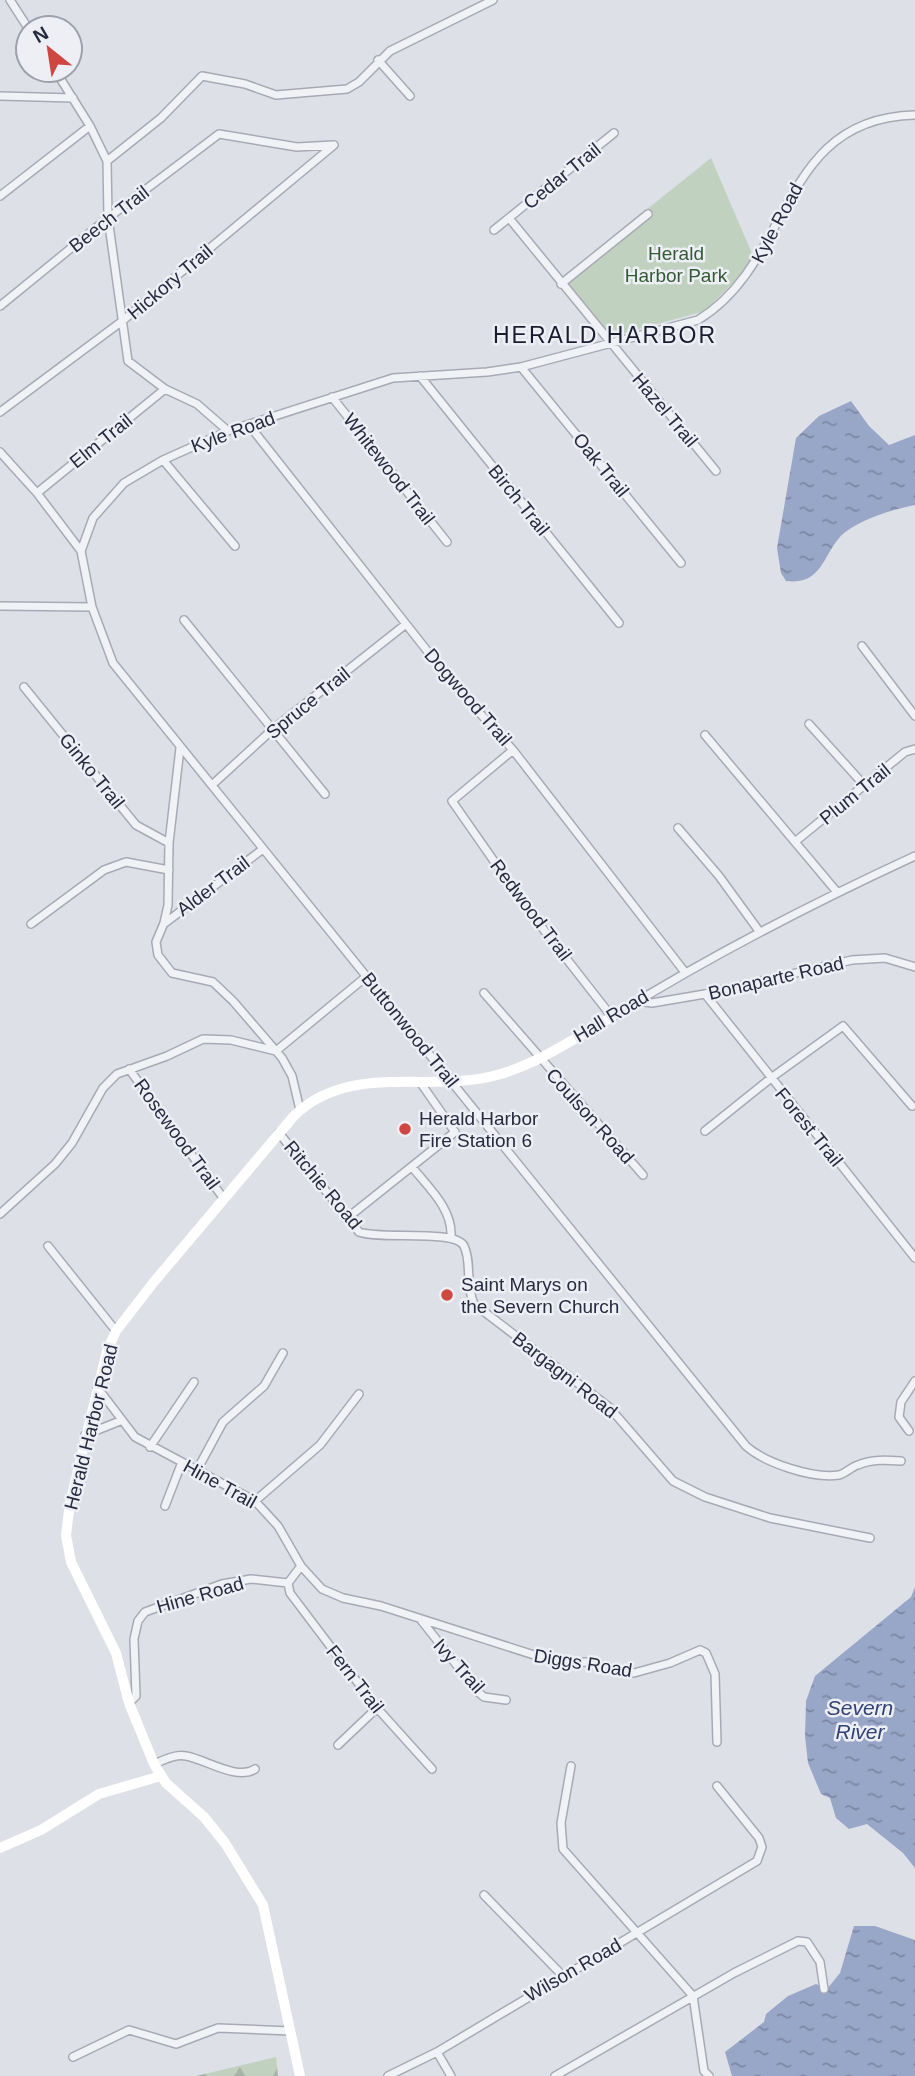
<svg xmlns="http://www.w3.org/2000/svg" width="915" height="2076" font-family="Helvetica,sans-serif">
<defs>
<pattern id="forest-firs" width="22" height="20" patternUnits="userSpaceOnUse" patternTransform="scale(1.75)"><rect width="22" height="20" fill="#c0d2bf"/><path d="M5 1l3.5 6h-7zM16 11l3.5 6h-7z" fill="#a5b4a5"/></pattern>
<pattern id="water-ripples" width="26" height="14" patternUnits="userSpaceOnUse" patternTransform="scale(1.75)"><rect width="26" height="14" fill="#98a6c8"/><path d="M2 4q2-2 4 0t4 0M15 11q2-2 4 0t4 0" fill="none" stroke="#7c87a4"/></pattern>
</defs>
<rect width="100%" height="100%" fill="#dee0e8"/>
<path fill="url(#forest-firs)" d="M276 2057 278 2076H196Z"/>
<path fill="#c0d2bf" d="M711 158 754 258 750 266 705 311 610 337 566 284 651 215 646 210Z"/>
<path fill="url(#water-ripples)" d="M851 401 869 426 889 445 915 435V505C891 510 864 518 844 533 823 551 824 586 786 581L781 573 777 548 796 438 819 416Z
M915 1587V1868L903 1853 867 1824 849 1829 836 1818 830 1798 821 1794 808 1763 805 1736 806 1701 815 1676 911 1597Z
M854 1926H875L915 1940V2076H732L725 2052 764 2022 766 2014 788 1996 816 1984 827 1989 840 1973Z"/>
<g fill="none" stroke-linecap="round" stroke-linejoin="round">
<defs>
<path id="street" d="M10 0 28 28
M378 60 410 96
M55 70 90 126 107 161 108 218 128 361 165 389 197 404 228 431
M0 96 73 98
M107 161 161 118 202 76 245 84 276 95 347 89 359 82 390 51 493 0
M0 196 90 126
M509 218 716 471
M494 230 614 133
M561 284 648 214
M0 306 108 218 219 134 297 147 333 145
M521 367 681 563
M420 376 619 623
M332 397 447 542
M0 412 121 322 334 145
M249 425 451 681 513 750 684 971
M0 452 37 493 81 551
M163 460 235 546
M37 493 165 389
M0 606 92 607
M184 620 325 794
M862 646 915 716
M24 687 136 825 169 843
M809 724 864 785
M705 735 837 892
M180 748 169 843 168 905 164 923 156 942 158 955 172 973 213 982 233 1001 282 1058 292 1076 300 1110
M513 750 452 801 526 907 612 1017C711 955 809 905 915 856
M212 785 272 730 406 624
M678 828 719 876 759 931
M796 841 905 752 915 749
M165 923 263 849
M31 924 104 870 126 862 169 870
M484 993 643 1175
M705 994 915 1258
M638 1001 652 1003 705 994 852 960 885 958 915 967
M276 1051 367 976
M129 1069 224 1199
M705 1131 771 1078 843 1026 912 1106
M279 1133 359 1232C380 1240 456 1229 464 1246 472 1262 465 1284 474 1304L609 1407 673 1481 705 1497 770 1518 870 1538
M412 1167C428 1187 453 1209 451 1237
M0 1214 55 1164 72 1143 103 1088 117 1074 167 1056 203 1039 231 1040 276 1051
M346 1219 455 1132 420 1082
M48 1246 116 1331
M97 1387 135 1437 255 1501 278 1526 301 1566 322 1589 343 1598 381 1606 559 1663 587 1662 634 1673 670 1663 700 1650 706 1653 715 1674 717 1742
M909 1431 899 1417 901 1402 915 1381
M85 1435 120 1421
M150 1447 194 1382
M901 1461C887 1460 872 1459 858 1465 851 1467 845 1474 839 1475 813 1479 765 1463 746 1446L113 663 92 607 81 551 93 518 124 483 163 460 228 431 393 378 487 372 521 367 698 320C794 262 778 118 915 115
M197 1470 223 1422 264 1386 283 1353
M255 1501 320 1445 359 1394
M165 1506 182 1462
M288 1583 290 1593 377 1708 432 1769
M421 1620 478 1692 484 1697 506 1700
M129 1703 136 1696 134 1639 138 1621 145 1612 222 1584 251 1579 288 1583 301 1566
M338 1745 377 1708
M154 1764C164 1760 175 1754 186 1756 205 1759 237 1781 255 1769
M571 1766 561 1823 563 1849 693 1996
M484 1895 563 1976
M693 1996 704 2071 709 2076
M437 2052 451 2076
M73 2057 129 2030 176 2044 218 2028 290 2031
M388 2076 437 2052 757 1861 762 1847 759 1838 717 1786
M555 2076 734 1973 798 1941 807 1942 820 1962 824 1989"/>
</defs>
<use href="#street" stroke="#a7aab5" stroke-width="10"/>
<use href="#street" stroke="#f1f2f6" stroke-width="7"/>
<path stroke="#fff" stroke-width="10" d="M0 1848 41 1830 99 1794 161 1776
M300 2076 263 1905 225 1843 204 1817 166 1783 154 1764 129 1703 116 1653 71 1562 66 1535 70 1503 107 1351 116 1331 153 1283 293 1117C348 1061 429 1094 497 1075 538 1064 576 1037 612 1017"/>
</g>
<g fill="#cf4741" stroke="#edeff5" stroke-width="2.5">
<circle cx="405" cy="1129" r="7"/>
<circle cx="447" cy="1295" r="7"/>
</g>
<g text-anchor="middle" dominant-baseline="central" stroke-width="5" stroke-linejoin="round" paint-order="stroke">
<g font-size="19" fill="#272b3f" stroke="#edeff5">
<text transform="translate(562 176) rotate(-39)">Cedar Trail</text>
<text transform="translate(109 219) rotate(-38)">Beech Trail</text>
<text transform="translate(777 223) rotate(-62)">Kyle Road</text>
<text transform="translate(170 282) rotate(-40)">Hickory Trail</text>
<text transform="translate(665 410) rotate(50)">Hazel Trail</text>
<text transform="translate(233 432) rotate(-20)">Kyle Road</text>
<text transform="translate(101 441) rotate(-39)">Elm Trail</text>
<text transform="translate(601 465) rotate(51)">Oak Trail</text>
<text transform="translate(389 469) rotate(52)">Whitewood Trail</text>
<text transform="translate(519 500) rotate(51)">Birch Trail</text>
<text transform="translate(468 697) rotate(49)">Dogwood Trail</text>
<text transform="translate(308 703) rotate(-39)">Spruce Trail</text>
<text transform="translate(92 771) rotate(51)">Ginko Trail</text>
<text transform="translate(855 794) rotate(-39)">Plum Trail</text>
<text transform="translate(213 886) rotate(-37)">Alder Trail</text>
<text transform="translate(531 910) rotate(53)">Redwood Trail</text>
<text transform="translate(776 978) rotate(-13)">Bonaparte Road</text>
<text transform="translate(611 1016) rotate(-31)">Hall Road</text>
<text transform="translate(410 1030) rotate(51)">Buttonwood Trail</text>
<text transform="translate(590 1116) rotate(48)">Coulson Road</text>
<text transform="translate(809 1127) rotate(51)">Forest Trail</text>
<text transform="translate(177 1134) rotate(54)">Rosewood Trail</text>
<text transform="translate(323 1185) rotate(50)">Ritchie Road</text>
<text transform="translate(565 1375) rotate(38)">Bargagni Road</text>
<text transform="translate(91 1427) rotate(-76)">Herald Harbor Road</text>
<text transform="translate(220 1484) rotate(29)">Hine Trail</text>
<text transform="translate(200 1595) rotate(-16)">Hine Road</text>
<text transform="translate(583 1663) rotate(9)">Diggs Road</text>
<text transform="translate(459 1666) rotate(48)">Ivy Trail</text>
<text transform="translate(355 1679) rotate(52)">Fern Trail</text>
<text transform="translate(573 1970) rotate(-30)">Wilson Road</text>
</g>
<g font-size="19" fill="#345a34" stroke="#edeff5">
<text x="676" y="253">Herald<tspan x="676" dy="22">Harbor Park</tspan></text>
</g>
<g font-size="19" fill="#272b3f" stroke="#edeff5" text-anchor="start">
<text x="419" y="1118">Herald Harbor<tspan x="419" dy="22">Fire Station 6</tspan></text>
<text x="461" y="1284">Saint Marys on<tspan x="461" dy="22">the Severn Church</tspan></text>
</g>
<g font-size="21" font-style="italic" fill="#314273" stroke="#edeff5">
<text x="860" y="1707">Severn<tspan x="860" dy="24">River</tspan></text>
</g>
<g font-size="23" letter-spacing="2" fill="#191d2f" stroke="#edeff5">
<text x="605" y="335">HERALD HARBOR</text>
</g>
</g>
<g transform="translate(49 49) rotate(330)"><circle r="33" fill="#edeff5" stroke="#9ea1ac" stroke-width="2"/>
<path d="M0-5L12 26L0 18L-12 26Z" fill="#cf4741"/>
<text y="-10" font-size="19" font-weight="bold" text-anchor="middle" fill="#272b3f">N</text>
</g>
</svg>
